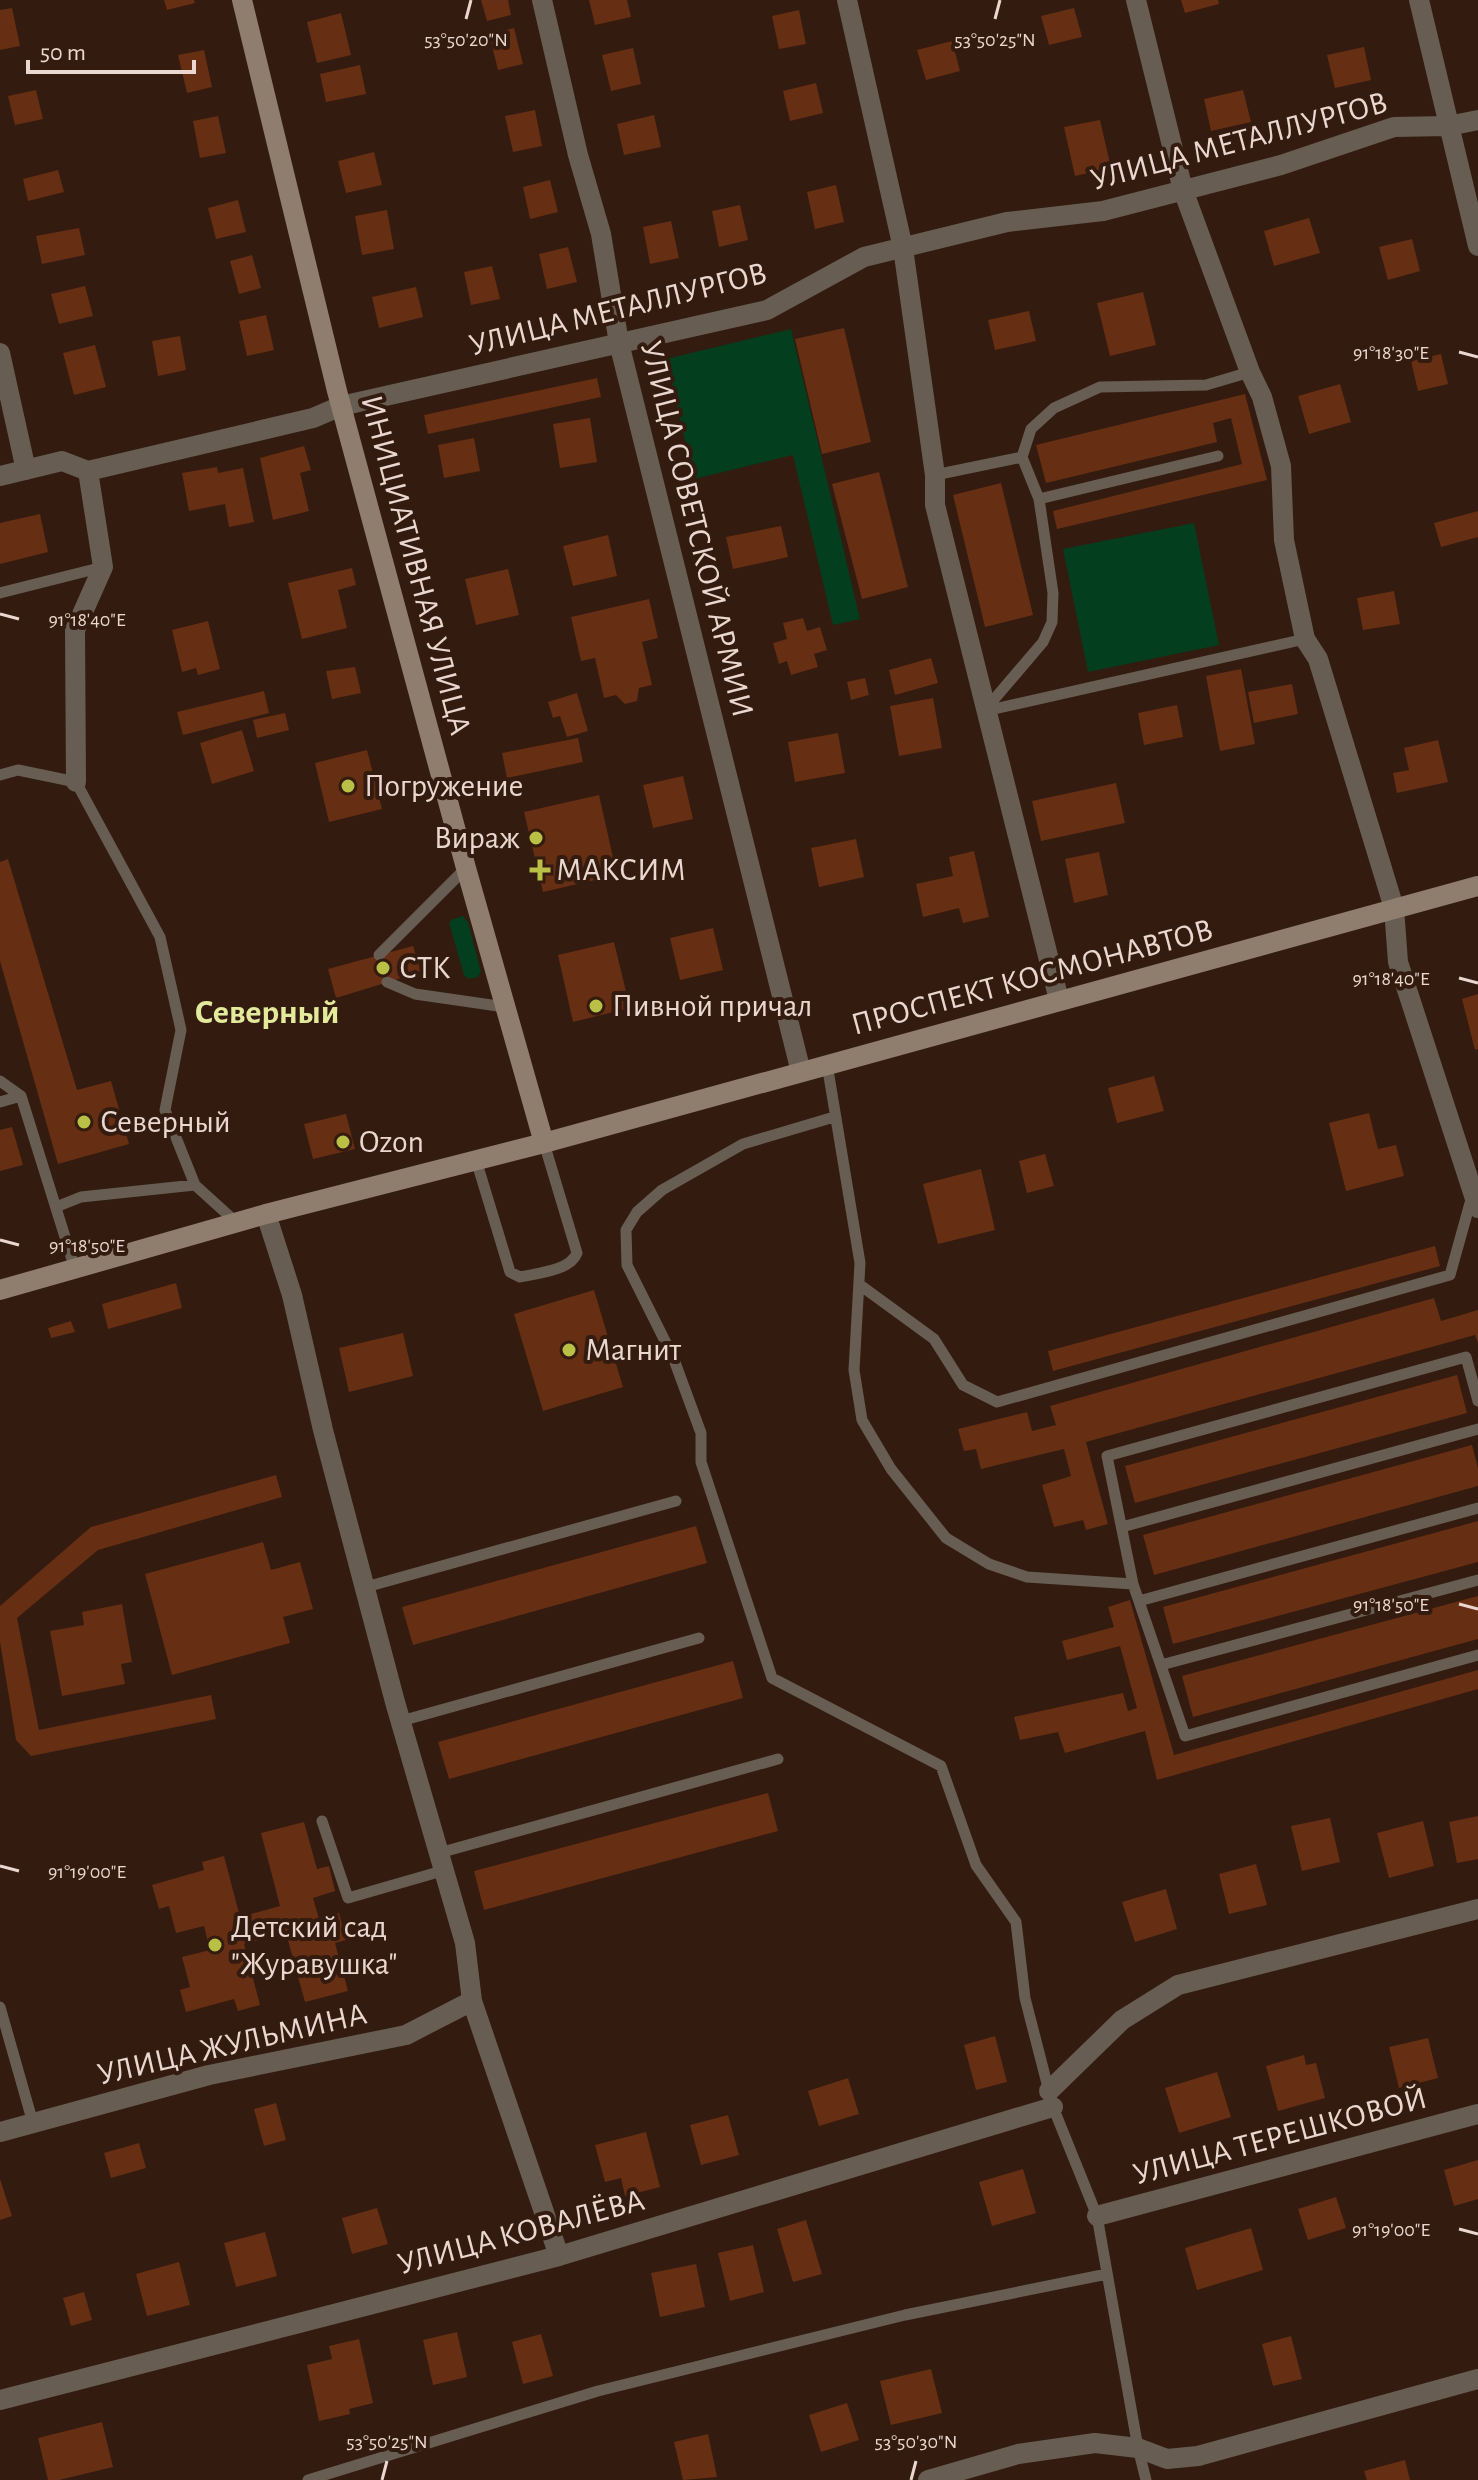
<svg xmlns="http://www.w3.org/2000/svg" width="1478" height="2480" font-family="'Alegreya Sans',sans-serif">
<rect width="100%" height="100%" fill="#341b0f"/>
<path fill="#033e1e" d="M791 329 860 619 833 625 793 455 694 479 666 359Z
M1194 523 1219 645 1088 672 1063 549Z
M463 916 468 922 481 972 478 977 468 979 464 975 449 923 453 919Z"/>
<path fill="#662e13" d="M164 0H194L195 3 167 10Z
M481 0H508L511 15 487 21Z
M589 0H627L631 17 595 25Z
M1181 0H1218L1219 4 1185 13Z
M12 8 20 46 0 50V10Z
M1074 8 1082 37 1049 45 1041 16Z
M799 10 806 44 779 49 772 16Z
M341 13 351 55 317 63 307 22Z
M514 28 523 64 498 70 489 34Z
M952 41 960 71 926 80 917 50Z
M1364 47 1371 80 1335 88 1327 55Z
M633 48 641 84 611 91 602 55Z
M204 50 212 87 187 93 178 55Z
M360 65 366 94 326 102 320 74Z
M816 83 823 113 790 121 783 91Z
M36 90 43 119 15 125 8 96Z
M1243 90 1251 122 1211 131 1204 99Z
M535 110 542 146 513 152 505 116Z
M654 115 661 147 624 155 617 124Z
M218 116 226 153 200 158 193 121Z
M1100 120 1111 168 1075 176 1064 127Z
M374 152 382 185 346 193 338 161Z
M58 170 64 192 28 201 23 179Z
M550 180 558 212 530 219 523 187Z
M836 185 844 222 815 229 807 192Z
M238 200 246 232 216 239 208 208Z
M740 205 748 240 719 247 712 211Z
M387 210 394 249 362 255 355 216Z
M1309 218 1320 253 1274 266 1264 231Z
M671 221 679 258 650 264 643 227Z
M79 228 85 255 42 264 36 236Z
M1412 239 1420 271 1388 280 1379 247Z
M568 247 577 282 547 289 539 254Z
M252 255 261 288 239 294 230 261Z
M492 266 500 299 471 305 464 272Z
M85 286 93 316 59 324 51 294Z
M416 287 423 317 379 328 372 297Z
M1143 292 1156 345 1110 356 1097 303Z
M1029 311 1036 341 995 350 988 320Z
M266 315 274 350 247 356 239 321Z
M844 328 871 442 822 454 795 339Z
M180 336 186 370 158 376 152 341Z
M95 345 106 387 74 395 63 353Z
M1441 354 1448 384 1418 391 1411 361Z
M597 378 601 397 428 434 424 415Z
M1340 384 1351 422 1309 434 1298 396Z
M1245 394 1267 480 1057 529 1053 511 1242 464 1231 418 1213 423 1217 442 1046 483 1036 445Z
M590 418 597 462 560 468 553 424Z
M474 438 480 471 444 478 438 445Z
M304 446 311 470 300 473 309 511 273 520 260 458Z
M217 467 218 473 243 468 254 522 229 527 225 504 189 511 182 473Z
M879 472 908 587 862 599 832 484Z
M1001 483 1033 615 985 627 953 495Z
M1478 511V537L1441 547 1434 523Z
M40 514 48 552 0 564V523Z
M781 526 788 557 733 569 726 537Z
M608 535 617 576 573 586 563 546Z
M352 568 356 585 338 590 347 628 302 639 288 583Z
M508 569 519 615 476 625 465 579Z
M1394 591 1400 624 1363 630 1357 598Z
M649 599 658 638 642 642 652 685 639 688 637 701 625 704 616 695 604 698 595 658 581 661 571 617Z
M803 618 807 631 820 627 827 650 814 654 818 667 791 675 787 661 779 664 773 643 787 639 783 623Z
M208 621 220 669 198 675 196 668 182 672 172 630Z
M931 658 938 683 895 695 889 670Z
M355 667 361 693 332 699 326 671Z
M1241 669 1255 744 1220 751 1206 676Z
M865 678 869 695 851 700 847 682Z
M1292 684 1298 714 1254 723 1248 692Z
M264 691 269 713 183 735 177 712Z
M577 693 588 731 567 737 560 716 553 718 548 702Z
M933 698 942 748 899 756 890 706Z
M1177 705 1183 737 1144 745 1138 713Z
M285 713 289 730 257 738 253 720Z
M242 730 254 771 212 784 200 743Z
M838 733 845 773 795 782 788 742Z
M578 738 583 762 507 778 502 753Z
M1438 740 1448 782 1397 793 1393 773 1409 770 1404 748Z
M367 750 382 809 329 822 315 763Z
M683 776 693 819 653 828 643 785Z
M1116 783 1125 823 1041 841 1032 801Z
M599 795 617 875 543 892 524 812Z
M856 839 864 877 819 887 811 848Z
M974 851 989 917 963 923 959 908 923 917 916 884 953 876 949 857Z
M1099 852 1108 895 1074 903 1065 859Z
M8 859 77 1090 111 1081 129 1144 58 1164 0 961V862Z
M713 928 723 970 680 980 670 938Z
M614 942 630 1008 573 1022 558 955Z
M413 946 421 972 336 998 328 969Z
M1478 994V1049L1475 1050 1462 999Z
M1154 1076 1164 1111 1117 1123 1108 1088Z
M1369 1113 1378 1149 1396 1145 1404 1176 1346 1191 1329 1123Z
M346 1114 355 1149 313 1159 304 1124Z
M12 1127 23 1165 0 1171V1130Z
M1045 1154 1054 1186 1027 1193 1019 1161Z
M981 1169 995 1230 938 1244 923 1184Z
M1435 1246 1440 1266 1053 1371 1048 1351Z
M176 1283 182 1308 108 1329 102 1304Z
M594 1290 623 1387 543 1411 514 1314Z
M1434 1298 1441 1321 1478 1310V1343L1475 1335 1086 1442 1108 1524 1086 1530 1083 1520 1054 1527 1042 1485 1071 1476 1064 1449 981 1469 976 1449 964 1451 958 1429 1027 1412 1032 1431 1056 1425 1050 1406Z
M71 1321 75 1332 51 1338 48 1328Z
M403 1333 413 1376 349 1392 339 1348Z
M1457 1375 1467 1413 1135 1503 1125 1466Z
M1472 1445 1478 1468V1486L1154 1575 1143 1535Z
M276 1475 282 1497 98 1550 17 1618 39 1730 211 1695 216 1719 31 1756 16 1740 0 1642V1606L91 1527Z
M1478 1521V1562L1173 1644 1163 1607Z
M696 1526 707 1563 413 1645 402 1607Z
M263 1542 271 1570 300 1562 313 1609 283 1617 290 1643 172 1675 145 1574Z
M1478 1596V1639L1193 1717 1182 1676Z
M1130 1600 1174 1755 1478 1670V1689L1157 1780 1145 1731 1065 1753 1058 1732 1020 1740 1014 1717 1123 1693 1128 1711 1137 1708 1120 1646 1067 1660 1062 1641 1114 1627 1108 1607Z
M122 1604 132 1662 121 1664 125 1684 62 1696 50 1631 84 1625 82 1612Z
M733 1661 743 1698 449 1779 438 1742Z
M768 1793 778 1831 484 1910 474 1871Z
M1478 1816V1859L1457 1863 1449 1822Z
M1330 1818 1340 1862 1302 1871 1291 1826Z
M1423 1821 1434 1866 1389 1878 1377 1833Z
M304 1822 317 1869 329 1866 335 1891 313 1898 319 1919 339 1913 346 1940 335 1943 348 1991 305 2002 286 1933 244 1944 260 2005 238 2011 234 1999 186 2012 180 1990 190 1987 182 1957 210 1950 204 1926 176 1933 169 1906 159 1909 152 1885 204 1870 202 1862 224 1856 240 1917 280 1906 261 1833Z
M1256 1864 1267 1905 1229 1914 1219 1874Z
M1166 1889 1177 1929 1135 1942 1122 1902Z
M995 2036 1007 2082 976 2090 964 2045Z
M1428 2038 1438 2078 1399 2088 1389 2047Z
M1304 2055 1306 2065 1316 2063 1325 2098 1278 2111 1266 2066Z
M1217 2072 1231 2117 1179 2133 1165 2088Z
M848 2078 859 2114 819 2126 808 2091Z
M276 2103 286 2140 264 2146 254 2109Z
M728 2115 739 2155 701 2165 690 2125Z
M646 2132 660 2187 625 2196 621 2178 605 2182 595 2145Z
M139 2143 146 2168 111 2178 104 2153Z
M1478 2160V2199L1454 2206 1444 2170Z
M1023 2169 1036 2213 992 2226 979 2182Z
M0 2179 12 2216 0 2220Z
M1336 2197 1346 2228 1308 2240 1298 2209Z
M377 2208 388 2244 352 2254 342 2218Z
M806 2220 822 2274 793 2282 777 2229Z
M1251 2228 1263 2270 1197 2290 1185 2248Z
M265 2232 277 2276 236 2287 224 2243Z
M753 2245 764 2292 730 2301 718 2253Z
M179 2262 190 2305 147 2316 136 2274Z
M696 2264 705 2307 660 2317 651 2273Z
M84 2292 92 2320 71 2326 63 2298Z
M457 2332 467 2377 433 2385 423 2340Z
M541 2334 553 2376 523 2384 512 2342Z
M1291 2336 1302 2379 1273 2386 1262 2344Z
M359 2339 373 2403 349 2409 350 2414 319 2421 307 2365 332 2359 329 2346Z
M931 2369 942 2413 891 2425 880 2381Z
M847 2403 859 2440 821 2452 809 2415Z
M102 2422 113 2467 59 2480H48L38 2438Z
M708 2434 717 2477 683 2480 674 2442Z
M1405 2460 1410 2480H1367L1364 2471Z"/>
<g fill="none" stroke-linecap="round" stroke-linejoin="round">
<path stroke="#675d53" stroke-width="11" d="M935 475 1022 457
M1039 499 1218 456
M0 593 103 567
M985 710 1043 642 1052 622 1053 593 1039 499 1022 457 1031 429 1054 408 1100 387 1206 385 1250 372
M985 711 1305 639
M0 775 18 770 76 782 160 937 181 1030 165 1110 195 1185
M379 955 466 868
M387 982 415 994 505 1007
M827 1064 860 1263 854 1370 862 1420 891 1469 946 1538 989 1564 1027 1577 1133 1584
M0 1081 21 1096 75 1269
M0 1102 21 1096
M834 1117 743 1144 662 1190 637 1212 626 1230 627 1265 673 1357 701 1433V1462L772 1678 941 1766 976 1865 1016 1922 1025 1998 1053 2107 1097 2216 1138 2448 1146 2480
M476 1160 510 1272 520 1277C537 1273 570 1271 577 1253L544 1143
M56 1207 81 1197 195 1185 237 1223
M860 1285 934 1339 963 1385 997 1402 1450 1275 1472 1196
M1478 1401 1466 1357 1107 1456 1133 1584 1185 1736 1478 1655
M1122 1527 1478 1429
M366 1587 676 1501
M1139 1601 1478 1508
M1161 1665 1478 1580
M401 1721 699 1638
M322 1821 348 1898 442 1871
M439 1853 778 1759
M0 2007 33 2123
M308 2480 598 2391 905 2315 1107 2274"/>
<path stroke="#675d53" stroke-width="20" d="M542 0 578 155 601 234 619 343 801 1072
M847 0 903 248 935 475V505L1059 1000
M1136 0 1183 190 1250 372 1262 397 1281 466 1284 540 1305 639 1318 659 1394 908 1398 962 1478 1208
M1419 0 1478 246
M0 353 26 470
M0 476 62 461 88 471 313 418 341 406 767 310 864 257 1007 222 1103 211 1281 165 1394 127 1448 126 1478 120
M76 782 75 630 103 567 88 471
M266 1214 292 1295 323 1430 395 1702 465 1943 472 2001 559 2256
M1049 2091 1122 2020 1178 1985 1478 1909
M0 2132 209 2075 406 2035 472 2001
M1097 2216 1478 2114
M0 2400 559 2256 1053 2107
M928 2480 1018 2454 1095 2443 1138 2448 1167 2459 1198 2456 1478 2379"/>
<path stroke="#8f7e6e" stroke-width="20" d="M242 0 337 391 466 868 544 1143
M0 1290 266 1214 544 1143 1478 886"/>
</g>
<path fill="none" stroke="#ead8d0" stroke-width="3" d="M466 19 471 0M995 19 1000 0M1459 352 1478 357M0 614 19 619M1459 978 1478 983M0 1240 19 1245M1459 1604 1478 1609M0 1866 19 1871M1459 2229 1478 2234M382 2480 387 2461M911 2480 916 2461"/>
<g fill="#bac046" stroke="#341b0f" stroke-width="3">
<circle cx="348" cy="786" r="8"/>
<circle cx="536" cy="838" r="8"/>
<path d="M536 858h8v8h8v8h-8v8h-8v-8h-8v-8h8z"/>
<circle cx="383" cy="968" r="8"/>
<circle cx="596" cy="1006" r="8"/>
<circle cx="84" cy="1122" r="8"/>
<circle cx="343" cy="1142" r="8"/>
<circle cx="569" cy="1350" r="8"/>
<circle cx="215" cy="1945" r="8"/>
</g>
<g text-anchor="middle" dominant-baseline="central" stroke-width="8" stroke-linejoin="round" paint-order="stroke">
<g font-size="32" fill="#ead8d0" stroke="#341b0f">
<text transform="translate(1239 141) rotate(-15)">УЛИЦА МЕТАЛЛУРГОВ</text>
<text transform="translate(618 309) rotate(-14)">УЛИЦА МЕТАЛЛУРГОВ</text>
<text transform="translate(697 529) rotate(76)">УЛИЦА СОВЕТСКОЙ АРМИИ</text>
<text transform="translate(416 565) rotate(75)">ИНИЦИАТИВНАЯ УЛИЦА</text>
<text transform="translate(1032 977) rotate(-15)">ПРОСПЕКТ КОСМОНАВТОВ</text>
<text transform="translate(232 2044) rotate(-13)">УЛИЦА ЖУЛЬМИНА</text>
<text transform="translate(1280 2136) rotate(-15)">УЛИЦА ТЕРЕШКОВОЙ</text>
<text transform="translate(521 2232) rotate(-15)">УЛИЦА КОВАЛЁВА</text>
</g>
<g font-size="32" fill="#ead8d0" stroke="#341b0f" text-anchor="start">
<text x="364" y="786">Погружение</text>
<text x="520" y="838" text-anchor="end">Вираж</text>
<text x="556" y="870">МАКСИМ</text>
<text x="399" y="968">СТК</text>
<text x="612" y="1006">Пивной причал</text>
<text x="100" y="1122">Северный</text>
<text x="359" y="1142">Ozon</text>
<text x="585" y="1350">Магнит</text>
<text x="231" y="1927">Детский сад<tspan x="231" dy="37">"Журавушка"</tspan></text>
</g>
<g font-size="34" font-weight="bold" fill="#e3ea9b" stroke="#341b0f">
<text x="267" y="1013">Северный</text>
</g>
</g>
<g font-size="20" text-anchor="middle" fill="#ead8d0" stroke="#341b0f" stroke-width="8" stroke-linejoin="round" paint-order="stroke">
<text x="466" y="46">53°50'20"N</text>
<text x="995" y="46">53°50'25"N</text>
<text x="1391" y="359">91°18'30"E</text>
<text x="87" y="626">91°18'40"E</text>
<text x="1391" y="985">91°18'40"E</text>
<text x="87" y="1252">91°18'50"E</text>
<text x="1391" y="1611">91°18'50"E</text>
<text x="87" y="1878">91°19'00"E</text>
<text x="1391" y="2236">91°19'00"E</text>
<text x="387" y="2448">53°50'25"N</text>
<text x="916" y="2448">53°50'30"N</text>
</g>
<path d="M28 60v12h166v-12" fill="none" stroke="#ead8d0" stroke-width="4"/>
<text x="40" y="60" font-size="24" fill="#ead8d0" stroke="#341b0f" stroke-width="6" paint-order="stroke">50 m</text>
</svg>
